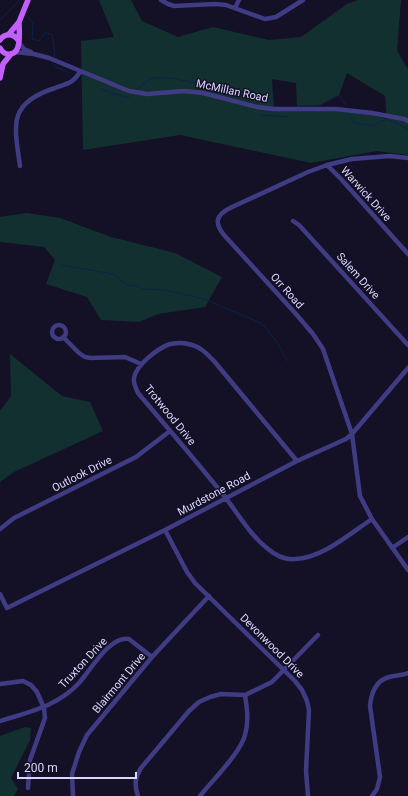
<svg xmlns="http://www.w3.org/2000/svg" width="408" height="796" font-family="Roboto,sans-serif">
<rect width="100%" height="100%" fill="#141026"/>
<path fill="#133030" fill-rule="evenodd" d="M99 0H131L142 21 178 37 213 27 269 40 301 37 347 4 358 0H401L397 51 408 69V155L377 151 311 163 180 135 83 150 81 41 114 37ZM347 73 385 96 387 119 358 111 274 109 272 79 296 83 297 106 320 105 339 95Z
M27 213 60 218 111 237 175 253 222 277 205 307 158 314 139 322 101 320 87 297 46 284 55 260 44 247 0 242V217Z
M10 354 62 396 90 402 103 431 14 472 0 482V411L11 396Z
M25 727 31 728 30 740 11 778 18 789 14 796H0V736Z"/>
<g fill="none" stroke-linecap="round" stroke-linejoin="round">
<path stroke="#0d2248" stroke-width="1" d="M28 17 33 23 32 39 39 41 45 33 52 34 55 53 54 57
M0 20 20 0
M54 64 55 67 70 73
M100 89 125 97 130 96
M136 90C140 87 146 81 151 79 172 73 192 87 211 82L221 91 237 97 244 93 251 94 257 103
M297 106 320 105 339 95 346 105
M348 114 355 123 372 126 387 119 408 129
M260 115 289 117
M62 265 113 274 127 285 138 286 143 289 165 290 204 299 261 323 278 343 287 361"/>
<path stroke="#3f3c84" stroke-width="4.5" d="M161 0 168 4 174 6 215 4 226 5 265 19 276 17 303 0
M235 8 239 0
M19 43 24 49 31 52
M14 52 34 54 49 58 129 91 147 94 184 91 203 93 257 107 274 109H336L372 113 404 119 408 121
M408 158 390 156 352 159 327 165 308 172 230 208C216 215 214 223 224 235L296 314 313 334 323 349 352 434 360 496 372 519 408 570
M327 165 341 179 408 254
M20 166C14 124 8 103 55 88 68 83 72 84 80 72
M293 221 299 225 408 345
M52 332a7 7 0 1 1 14 0a7 7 0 1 1-14 0Z
M63 337 79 353 85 357 91 358 125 357 141 364
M297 461 214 361C206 353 200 346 188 344 182 342 176 343 170 344 158 348 136 365 134 378 133 383 136 388 138 393 167 427 197 462 225 497 239 515 250 535 268 549 275 555 285 560 295 559 321 559 351 533 372 519
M0 529 14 518 136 457 170 431
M165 530 187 572 195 583 295 681 302 690 307 701 309 710 306 771 308 796
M392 548 408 537
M0 594 7 608 165 530 297 461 346 439 352 434 408 368
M0 684 23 681 31 685 37 692 44 708 45 718 30 760 28 788
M245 695 272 682 318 635
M0 721C29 712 58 706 79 683 90 671 110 635 129 639L152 657
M73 796 72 774 79 752 87 735 152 657 209 596
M138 796C134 785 135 778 141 768L189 711 199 702 210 697 221 694 245 695C247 708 249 721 245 735 241 752 212 781 200 796
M372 796 377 789 380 777 370 706C371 694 375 681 389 677 395 675 402 676 408 673"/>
<path stroke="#c35ffc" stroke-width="5.5" d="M9 34 19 22 28 0
M0 40C5 33 13 33 18 40
M0 48C2 52 6 55 11 54 22 52 19 31 19 22
M0 78 3 64 11 54"/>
</g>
<g text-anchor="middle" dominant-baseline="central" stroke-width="3" stroke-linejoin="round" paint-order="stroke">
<g font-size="11" fill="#dbd6fe" stroke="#141026">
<text transform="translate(232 91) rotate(12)">McMillan Road</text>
<text transform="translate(366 194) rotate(48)">Warwick Drive</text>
<text transform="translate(358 276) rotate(48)">Salem Drive</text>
<text transform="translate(287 291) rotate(48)">Orr Road</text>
<text transform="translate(170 415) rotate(51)">Trotwood Drive</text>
<text transform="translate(82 474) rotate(-27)">Outlook Drive</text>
<text transform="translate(214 494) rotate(-28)">Murdstone Road</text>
<text transform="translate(272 646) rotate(45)">Devonwood Drive</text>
<text transform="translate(83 663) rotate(-47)">Truxton Drive</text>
<text transform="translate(119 683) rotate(-50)">Blairmont Drive</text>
</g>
</g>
<path d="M18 772v6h118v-6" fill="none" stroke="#dbd6fe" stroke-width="2"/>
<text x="24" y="772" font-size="12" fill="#dbd6fe" stroke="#141026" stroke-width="3" paint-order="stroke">200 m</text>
</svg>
